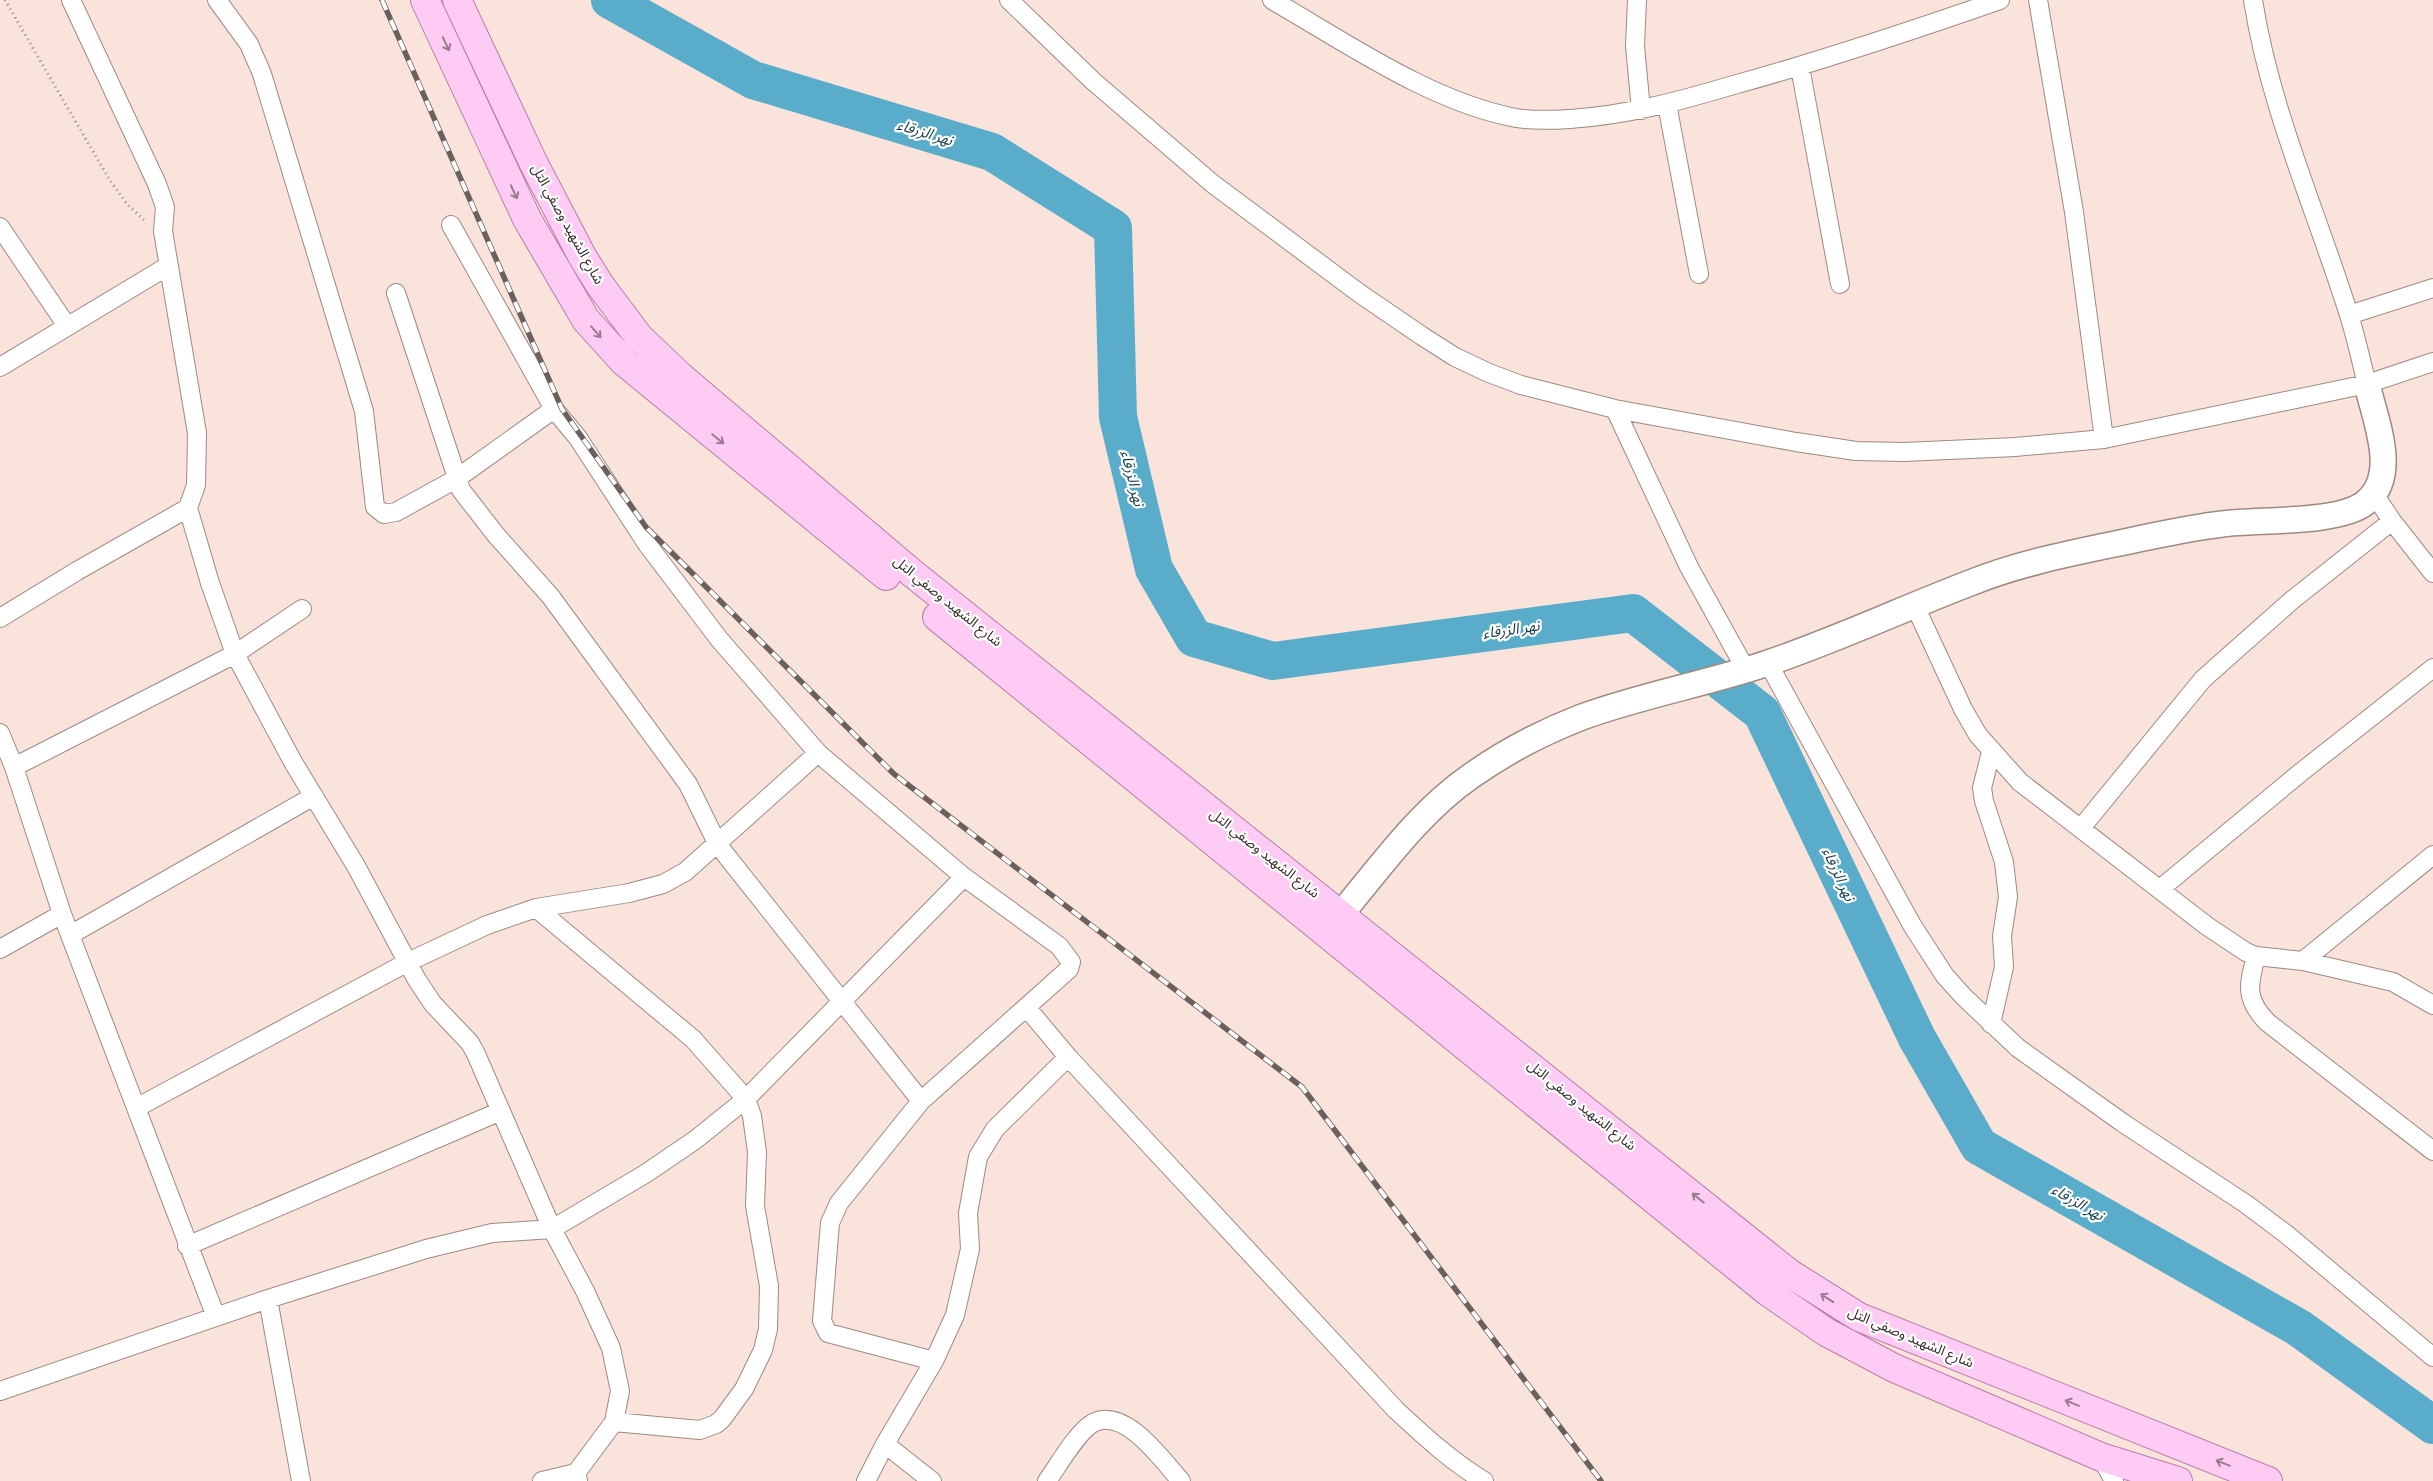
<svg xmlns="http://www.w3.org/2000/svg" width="2433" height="1481" font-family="'Public Sans','Noto Sans Arabic',sans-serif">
<rect width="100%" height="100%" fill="#f9e3db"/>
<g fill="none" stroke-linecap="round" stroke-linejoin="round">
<path stroke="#5aadca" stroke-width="38" d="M610 0 753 80 992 152 1113 228 1118 417 1154 569 1194 638 1273 661 1633 613 1762 713 1917 1038 1979 1146 2299 1328 2433 1425"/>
<defs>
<path id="street" d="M71 0 157 184 165 207 163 231 197 433 196 485 188 508 210 583 235 654 293 762 356 866 417 980 433 1004 470 1043 476 1054 552 1229 585 1291 611 1348 620 1391 614 1422 576 1473 578 1481
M217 0 249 44 262 74 364 411 375 507 384 514 396 512 456 479 554 409 578 438 647 544 719 639 818 753 964 877 1059 946 1071 962 1069 969 921 1101 839 1203 830 1223 822 1321 828 1333 934 1361
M1009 0 1093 81 1213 184 1359 293 1422 336 1455 357 1489 373 1521 385 1615 409 1796 442 1856 451 1904 452 2015 447 2104 439 2367 384 2433 362
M1272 0C1347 43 1431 102 1516 118 1534 121 1553 120 1570 119 1627 115 1676 102 1730 86 1821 61 1911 31 2000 0
M1637 0 1635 46 1641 110
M2038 0 2074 212 2104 439
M2253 0C2270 109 2316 210 2349 315 2356 337 2361 361 2367 384
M1800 67 1840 284
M1667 104 1699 274
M451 225 554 409
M0 227 67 326
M396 293 461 490 496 535 551 597 688 784 718 845 921 1101
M2349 315 2433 288
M0 367 168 266
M1615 409 1689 567 1746 670
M2374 494 2392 521 2433 573
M1915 606 1963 709 1978 735 2020 782 2207 926 2246 952 2256 956 2303 961 2393 982 2433 1005
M0 618 77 571 188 508
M1768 663 1912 925 1945 976 1964 997 2018 1048 2123 1123 2246 1204 2286 1234 2433 1357
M0 733 14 767 62 914 216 1317
M14 767 235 654 302 609
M2081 828 2203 679 2291 601 2392 521
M2160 889 2300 773 2433 668
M536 908 693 1039 746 1099 752 1116 757 1152 755 1206 769 1286 768 1329 763 1350 744 1389 722 1419 716 1424 700 1430 614 1422
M70 935 314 796
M0 949 62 914
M2256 956C2248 986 2245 999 2267 1022L2433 1151
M2303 961 2433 855
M1027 1008 1068 1057 1396 1410C1424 1436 1451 1461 1484 1481
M1991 1024 2004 967 2002 936 2008 897 2004 862 1984 801 1982 788 1991 752
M136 1108 408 962 487 925 536 908 629 893 663 884 685 872 818 753
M187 1246 501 1111
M268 1299 301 1481
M0 1391 268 1299 426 1249 492 1233 552 1229 645 1174 695 1140 746 1099 964 877
M885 1444 932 1481
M2101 1457 2114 1481
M542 1481 576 1473
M866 1481 885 1444 934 1361 955 1315 970 1249 968 1213 978 1157 995 1129 1068 1057
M1047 1481C1058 1466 1077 1432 1093 1423 1125 1406 1163 1461 1181 1481"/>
<path id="secondary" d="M1341 914C1381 866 1420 811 1471 776 1505 752 1543 732 1582 717 1642 695 1705 684 1765 664 1834 641 1902 609 1970 583 2027 560 2088 550 2148 537 2172 532 2197 527 2222 524 2258 519 2338 524 2365 503 2400 476 2375 420 2367 384"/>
<path id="primary" d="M425 0 527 219 586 320 624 362 886 576
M457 0 534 164 582 256 600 285 639 337 681 377 912 573 1789 1273 1859 1317 2268 1481
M937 617 1768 1292 1826 1332 1894 1368 2101 1457 2178 1481"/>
</defs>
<use href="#street" stroke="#9e8a82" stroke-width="20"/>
<use href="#secondary" stroke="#9e8a82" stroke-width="28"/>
<use href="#primary" stroke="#b77ea9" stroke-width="30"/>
<path stroke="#968782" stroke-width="3" stroke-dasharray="1 4" stroke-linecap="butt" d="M5 0 109 179 127 204 145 221"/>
<use href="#street" stroke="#fff" stroke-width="18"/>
<use href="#secondary" stroke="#fff" stroke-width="25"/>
<use href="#primary" stroke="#fecbf4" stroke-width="28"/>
<defs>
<path id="rail" d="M382 0 562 409 646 527 894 774 1302 1087 1601 1481"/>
</defs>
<use href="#rail" stroke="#6c605c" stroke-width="5.5"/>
<use href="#rail" stroke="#fff" stroke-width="4" stroke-dasharray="11" stroke-linecap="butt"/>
</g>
<defs><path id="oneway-shaft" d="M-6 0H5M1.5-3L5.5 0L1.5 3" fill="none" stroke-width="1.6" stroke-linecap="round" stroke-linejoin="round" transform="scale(1.25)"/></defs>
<g stroke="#9a7c8f">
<use href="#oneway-shaft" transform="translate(446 44) rotate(65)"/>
<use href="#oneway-shaft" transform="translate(514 192) rotate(65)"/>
<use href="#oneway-shaft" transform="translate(596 332) rotate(49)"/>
<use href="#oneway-shaft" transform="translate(718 439) rotate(39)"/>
<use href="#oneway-shaft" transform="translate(1698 1198) rotate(-141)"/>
<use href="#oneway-shaft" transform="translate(1827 1298) rotate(-147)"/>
<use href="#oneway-shaft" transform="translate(2072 1403) rotate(-158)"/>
<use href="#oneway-shaft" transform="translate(2223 1463) rotate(-158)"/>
</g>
<g text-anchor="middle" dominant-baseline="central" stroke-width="4.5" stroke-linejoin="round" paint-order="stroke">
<g font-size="14" fill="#352d2a" stroke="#fff">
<text transform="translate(568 224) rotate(61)">شارع الشهيد وصفي التل</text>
<text transform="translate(948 601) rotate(39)">شارع الشهيد وصفي التل</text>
<text transform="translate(1265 853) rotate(38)">شارع الشهيد وصفي التل</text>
<text transform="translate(1582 1105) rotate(39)">شارع الشهيد وصفي التل</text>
<text transform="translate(1911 1337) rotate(23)">شارع الشهيد وصفي التل</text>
</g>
<g font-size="15" font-style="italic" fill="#193f4c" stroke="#fff">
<text transform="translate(925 132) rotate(17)">نهر الزرقاء</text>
<text transform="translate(1133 478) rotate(76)">نهر الزرقاء</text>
<text transform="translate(1511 629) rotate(-8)">نهر الزرقاء</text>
<text transform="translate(1839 874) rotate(65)">نهر الزرقاء</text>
<text transform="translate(2078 1202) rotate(30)">نهر الزرقاء</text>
</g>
</g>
</svg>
